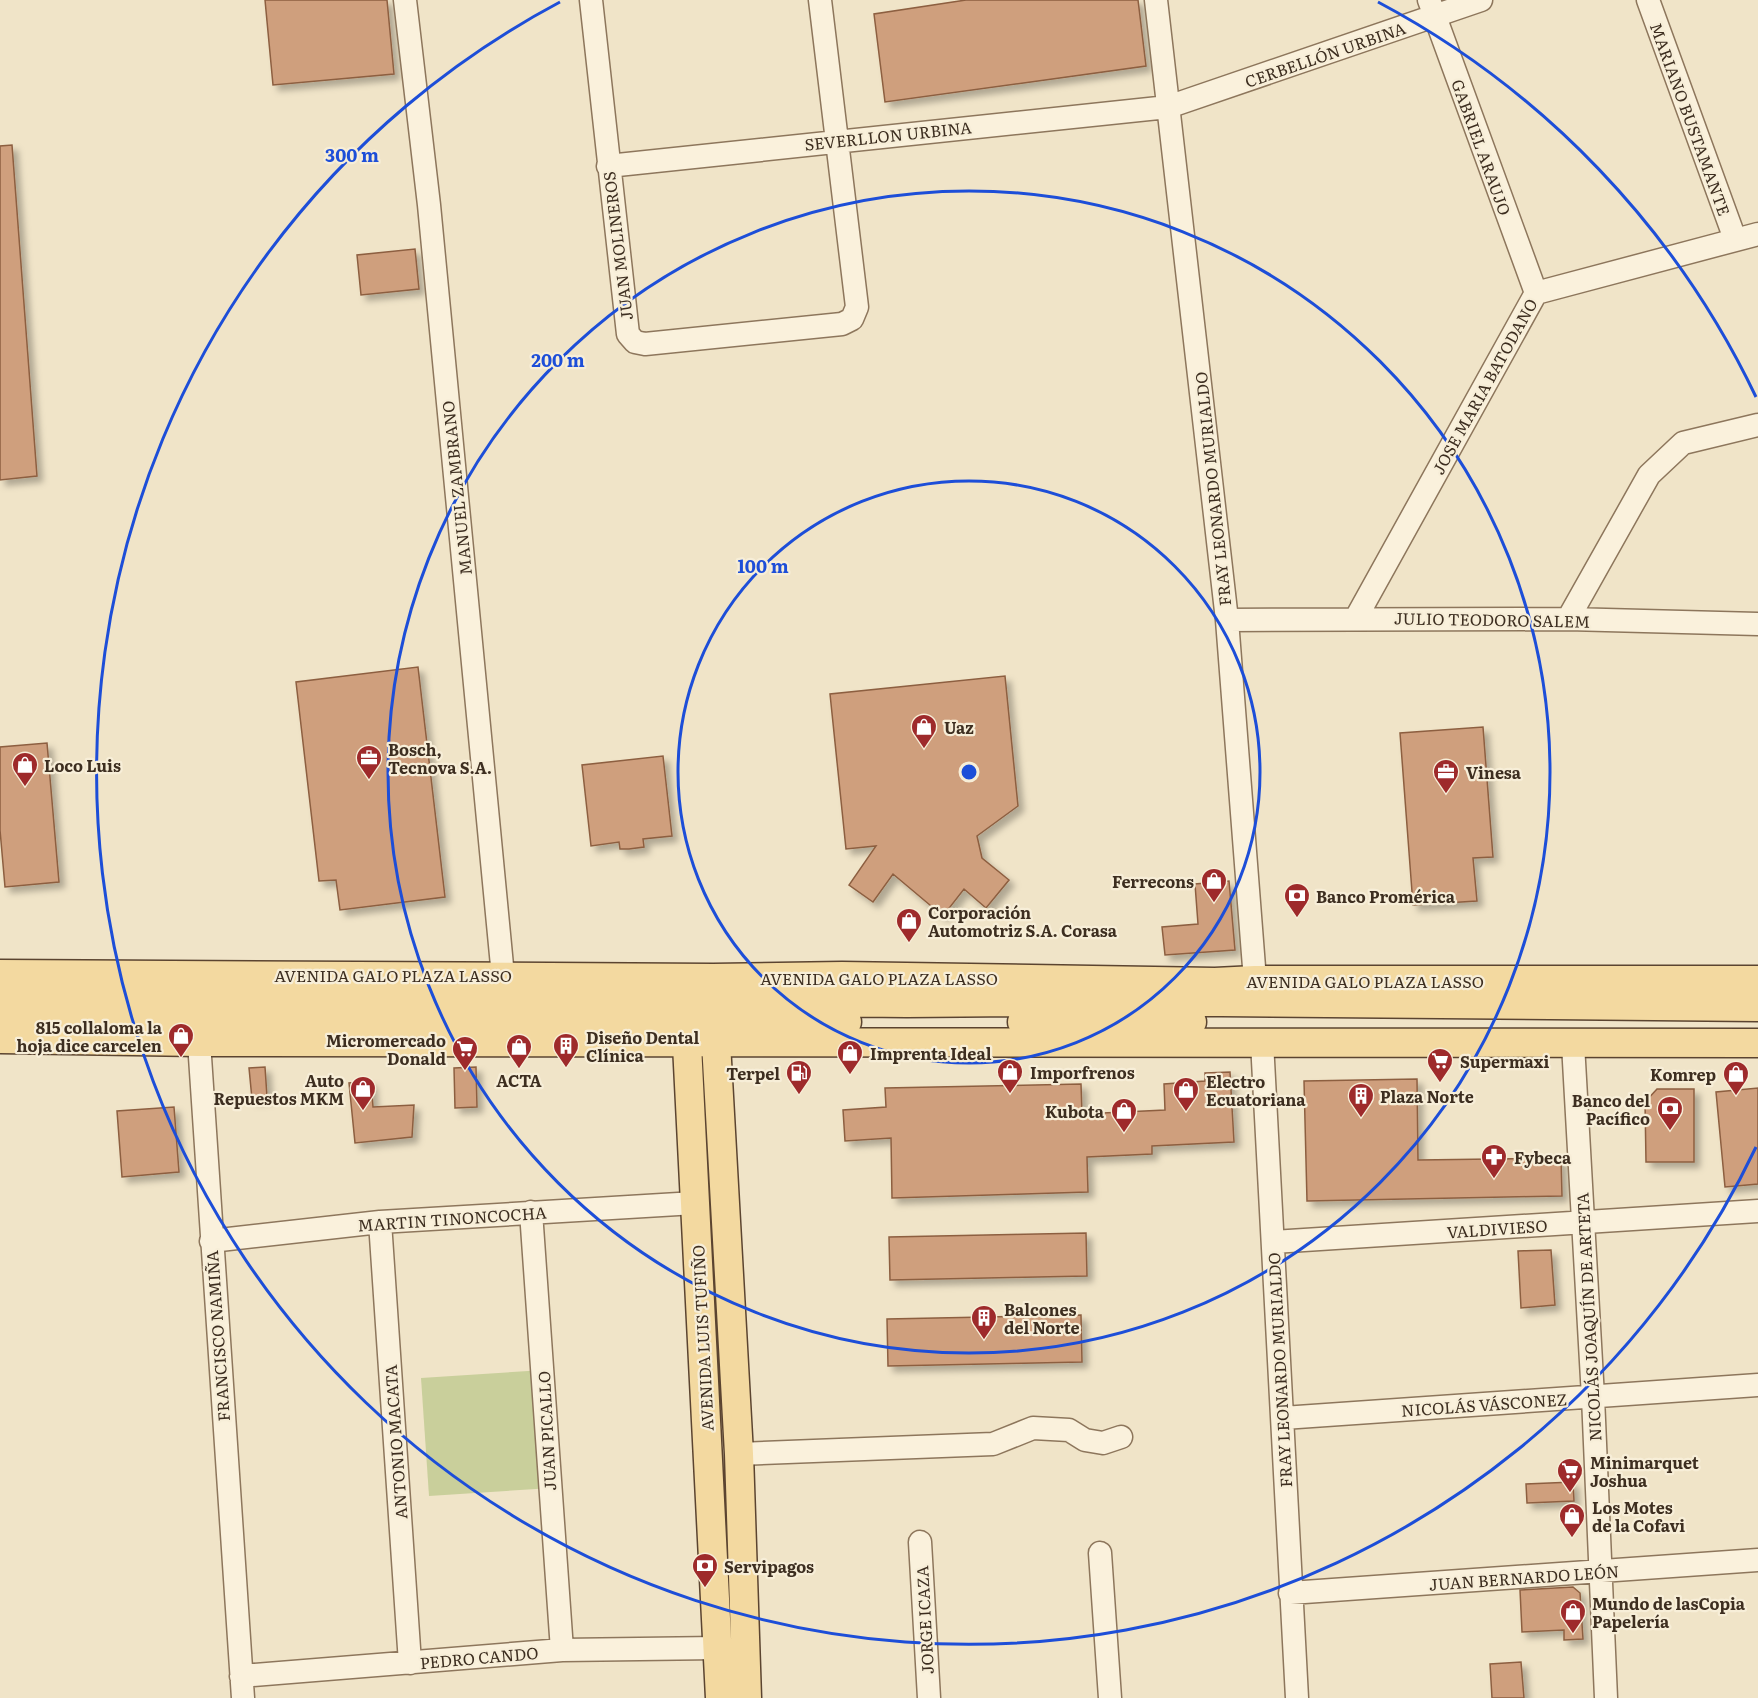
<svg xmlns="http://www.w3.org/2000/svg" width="1758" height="1698" font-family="Literata,serif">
<defs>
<filter id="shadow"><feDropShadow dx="5.5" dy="5.5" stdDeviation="3" flood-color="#0004"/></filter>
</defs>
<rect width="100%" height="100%" fill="#f0e4c8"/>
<path fill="#c9cf9b" d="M544 1370 552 1488 429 1496 421 1378Z"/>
<path fill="#cf9f7d" stroke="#8d5f41" stroke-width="1.5" filter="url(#shadow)" d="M265 0H387L394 74 273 85Z
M966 0H1138L1146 66 885 102 874 14Z
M12 145 37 476 0 480V146Z
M415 249 419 289 361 295 357 255Z
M418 667 445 897 340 910 336 880 319 881 296 682Z
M1005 676 1018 806 977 836 982 858 1009 880 986 908 964 889 943 916 893 874 873 902 849 885 876 846 846 849 830 694Z
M1483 727 1493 857 1473 858 1477 901 1413 905 1400 733Z
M47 743 59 882 5 887 0 830V747Z
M663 756 672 836 643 839 644 847 629 849H620L619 842 591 846 582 765Z
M1229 881 1235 950 1165 955 1162 927 1198 924 1195 884Z
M265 1067 267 1097 252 1099 249 1068Z
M476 1067 477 1107 455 1108 454 1068Z
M1230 1072 1234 1142 1152 1146V1154L1087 1157 1088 1192 892 1198 891 1138 845 1141 843 1110 886 1107 885 1088 1081 1084 1082 1114 1165 1110 1164 1084 1205 1081V1073Z
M1417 1079 1418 1160 1561 1158 1562 1196 1307 1201 1304 1081Z
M371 1081 373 1107 414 1105 412 1137 355 1143 349 1083Z
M1758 1088V1184L1725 1187 1716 1092Z
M1657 1089H1694V1162H1646L1645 1102Z
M174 1107 179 1172 122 1177 117 1111Z
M1086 1233 1087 1276 890 1280 889 1237Z
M1551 1250 1555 1305 1521 1308 1518 1251Z
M1081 1315 1082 1362 888 1366 887 1319Z
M1573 1482 1574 1501 1527 1503 1526 1484Z
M1573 1587 1580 1593 1583 1639 1564 1640V1630L1522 1632 1520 1590Z
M1521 1662 1524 1698H1492L1490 1664Z"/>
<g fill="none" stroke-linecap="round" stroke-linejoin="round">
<defs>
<path id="minor" d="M405 0 429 205 503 976
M591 0 628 334 635 342 645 344 842 324 852 319 857 307 820 0
M1156 0 1227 620 1255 980
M1429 0 1536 293
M1648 0 1735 239
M608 166 1168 107 1481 0
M1356 618 1536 293 1758 234
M1568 619 1649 475 1683 443 1758 425
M1227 620 1568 619 1758 624
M198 1027 243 1698
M1262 1042 1297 1698
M1573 1044 1593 1397 1606 1698
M531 1212 562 1650
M380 1222 410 1663
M211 1241 380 1222 695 1203
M1273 1242 1758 1211
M1283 1418 1758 1385
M739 1454 993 1444 1033 1428 1069 1430 1085 1440 1103 1443 1121 1437
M920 1542 929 1698
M1100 1553 1110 1698
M1290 1593 1758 1560
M241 1676 562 1650 717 1648"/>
<path id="major" d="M0 974 713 978 842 976 1215 982 1255 980H1758
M0 998 196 996 907 1003 1121 1001 1758 1007
M0 1018 847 1022
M1022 1022H1192
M686 1025 720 1698
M715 1025 739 1454 747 1698
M0 1039 199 1042 1758 1043"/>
</defs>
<use href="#minor" stroke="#8d765c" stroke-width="25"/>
<use href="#major" stroke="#5b4430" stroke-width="31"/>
<use href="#minor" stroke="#faf1dc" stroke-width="22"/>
<use href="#major" stroke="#f3d9a0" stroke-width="28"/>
</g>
<g fill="none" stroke="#1d4ed8" stroke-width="3">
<circle cx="969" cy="772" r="291"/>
<circle cx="969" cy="772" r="581"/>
<path d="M1756 1147A872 872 0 1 1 560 2M1378 2A872 872 0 0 1 1756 397"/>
</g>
<defs>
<symbol id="shop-pin" viewBox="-11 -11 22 30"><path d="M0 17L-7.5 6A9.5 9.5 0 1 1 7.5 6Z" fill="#9e2a2b" stroke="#f7eed8"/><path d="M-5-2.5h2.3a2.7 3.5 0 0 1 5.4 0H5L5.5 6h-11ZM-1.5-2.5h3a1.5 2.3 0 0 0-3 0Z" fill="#fff"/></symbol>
<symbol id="office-pin" viewBox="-11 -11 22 30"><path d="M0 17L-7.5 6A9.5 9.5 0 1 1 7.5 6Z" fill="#9e2a2b" stroke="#f7eed8"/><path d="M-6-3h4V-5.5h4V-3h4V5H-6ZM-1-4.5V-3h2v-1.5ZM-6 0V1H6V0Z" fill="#fff"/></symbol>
<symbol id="bank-pin" viewBox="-11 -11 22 30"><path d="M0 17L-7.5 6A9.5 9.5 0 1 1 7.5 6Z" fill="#9e2a2b" stroke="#f7eed8"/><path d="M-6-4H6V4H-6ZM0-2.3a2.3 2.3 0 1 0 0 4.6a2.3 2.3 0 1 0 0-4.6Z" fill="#fff"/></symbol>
<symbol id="building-pin" viewBox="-11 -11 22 30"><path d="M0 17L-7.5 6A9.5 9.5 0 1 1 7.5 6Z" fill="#9e2a2b" stroke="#f7eed8"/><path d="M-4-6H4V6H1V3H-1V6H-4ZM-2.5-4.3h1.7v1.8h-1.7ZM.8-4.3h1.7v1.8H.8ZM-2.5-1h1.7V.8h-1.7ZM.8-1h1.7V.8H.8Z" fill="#fff"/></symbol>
<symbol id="supermarket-pin" viewBox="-11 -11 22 30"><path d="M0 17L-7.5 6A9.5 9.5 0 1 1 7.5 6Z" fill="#9e2a2b" stroke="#f7eed8"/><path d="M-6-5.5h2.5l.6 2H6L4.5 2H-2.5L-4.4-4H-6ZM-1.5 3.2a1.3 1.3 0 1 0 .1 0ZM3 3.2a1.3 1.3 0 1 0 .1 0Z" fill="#fff"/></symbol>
<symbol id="fuel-pin" viewBox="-11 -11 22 30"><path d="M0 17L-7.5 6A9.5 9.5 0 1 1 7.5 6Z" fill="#9e2a2b" stroke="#f7eed8"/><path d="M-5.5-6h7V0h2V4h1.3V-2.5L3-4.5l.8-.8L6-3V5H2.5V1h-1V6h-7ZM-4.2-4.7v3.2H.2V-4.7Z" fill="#fff"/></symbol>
<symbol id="pharmacy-pin" viewBox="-11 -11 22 30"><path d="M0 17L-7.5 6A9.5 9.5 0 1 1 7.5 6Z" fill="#9e2a2b" stroke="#f7eed8"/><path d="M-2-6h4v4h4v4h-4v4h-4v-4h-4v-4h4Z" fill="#fff"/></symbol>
</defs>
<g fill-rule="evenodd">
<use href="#shop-pin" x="909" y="712" width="30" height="40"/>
<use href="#office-pin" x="354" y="743" width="30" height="40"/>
<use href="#shop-pin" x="10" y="750" width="30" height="40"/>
<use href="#office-pin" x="1431" y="757" width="30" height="40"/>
<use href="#shop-pin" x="1199" y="866" width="30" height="40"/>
<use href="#bank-pin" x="1282" y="881" width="30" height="40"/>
<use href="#shop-pin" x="894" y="906" width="30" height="40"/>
<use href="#shop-pin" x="166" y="1021" width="30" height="40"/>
<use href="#building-pin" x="551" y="1031" width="30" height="40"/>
<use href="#shop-pin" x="504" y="1032" width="30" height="40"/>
<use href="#supermarket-pin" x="450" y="1034" width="30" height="40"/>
<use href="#shop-pin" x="835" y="1038" width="30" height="40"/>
<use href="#supermarket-pin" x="1425" y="1046" width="30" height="40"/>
<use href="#shop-pin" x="995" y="1057" width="30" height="40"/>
<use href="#fuel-pin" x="784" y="1058" width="30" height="40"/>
<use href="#shop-pin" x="1721" y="1059" width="30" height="40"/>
<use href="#shop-pin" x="348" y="1074" width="30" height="40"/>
<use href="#shop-pin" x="1171" y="1075" width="30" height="40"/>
<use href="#building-pin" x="1346" y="1081" width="30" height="40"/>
<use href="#bank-pin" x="1655" y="1094" width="30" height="40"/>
<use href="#shop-pin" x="1109" y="1096" width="30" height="40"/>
<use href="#pharmacy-pin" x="1479" y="1142" width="30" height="40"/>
<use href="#building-pin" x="969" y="1303" width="30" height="40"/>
<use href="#supermarket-pin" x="1555" y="1456" width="30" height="40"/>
<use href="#shop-pin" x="1557" y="1501" width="30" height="40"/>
<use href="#bank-pin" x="690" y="1551" width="30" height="40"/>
<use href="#shop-pin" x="1558" y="1597" width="30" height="40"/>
</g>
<g text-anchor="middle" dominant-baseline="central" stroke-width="4.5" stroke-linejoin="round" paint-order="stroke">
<g font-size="16" fill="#3d2e20" stroke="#f7eed8">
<text transform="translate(1325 54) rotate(-19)">CERBELLÓN URBINA</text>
<text transform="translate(1691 119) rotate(70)">MARIANO BUSTAMANTE</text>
<text transform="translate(888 135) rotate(-6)">SEVERLLON URBINA</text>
<text transform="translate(1482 147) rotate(70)">GABRIEL ARAUJO</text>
<text transform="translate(617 246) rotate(-97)">JUAN MOLINEROS</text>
<text transform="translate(1484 386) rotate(-61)">JOSE MARIA BATODANO</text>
<text transform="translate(456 488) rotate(-96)">MANUEL ZAMBRANO</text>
<text transform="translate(1212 489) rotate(-96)">FRAY LEONARDO MURIALDO</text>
<text transform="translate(1492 619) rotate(1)">JULIO TEODORO SALEM</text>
<text x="393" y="975">AVENIDA GALO PLAZA LASSO</text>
<text x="879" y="978">AVENIDA GALO PLAZA LASSO</text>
<text x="1365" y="981">AVENIDA GALO PLAZA LASSO</text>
<text transform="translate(452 1218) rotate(-4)">MARTIN TINONCOCHA</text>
<text transform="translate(1497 1228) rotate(-4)">VALDIVIESO</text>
<text transform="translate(1588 1317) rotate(-93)">NICOLÁS JOAQUÍN DE ARTETA</text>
<text transform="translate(217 1336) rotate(-94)">FRANCISCO NAMIÑA</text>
<text transform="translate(702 1338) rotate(-93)">AVENIDA LUIS TUFIÑO</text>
<text transform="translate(1279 1370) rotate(-93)">FRAY LEONARDO MURIALDO</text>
<text transform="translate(1484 1404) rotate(-4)">NICOLÁS VÁSCONEZ</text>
<text transform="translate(546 1431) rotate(-93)">JUAN PICALLO</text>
<text transform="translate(395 1442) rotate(-94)">ANTONIO MACATA</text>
<text transform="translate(1524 1577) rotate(-4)">JUAN BERNARDO LEÓN</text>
<text transform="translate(924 1620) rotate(-93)">JORGE ICAZA</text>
<text transform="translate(479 1657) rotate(-5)">PEDRO CANDO</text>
</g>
<g font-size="16" font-weight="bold" fill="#3d2e20" stroke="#f7eed8" text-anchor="start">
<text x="944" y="727">Uaz</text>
<text x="388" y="749">Bosch,<tspan x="388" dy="18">Tecnova S.A.</tspan></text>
<text x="44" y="765">Loco Luis</text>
<text x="1466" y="772">Vinesa</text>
<text x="1194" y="881" text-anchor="end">Ferrecons</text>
<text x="1316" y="896">Banco Promérica</text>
<text x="928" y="912">Corporación<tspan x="928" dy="18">Automotriz S.A. Corasa</tspan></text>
<text x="162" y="1027" text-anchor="end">815 collaloma la<tspan x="162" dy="18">hoja dice carcelen</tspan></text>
<text x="586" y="1037">Diseño Dental<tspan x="586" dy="18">Clínica</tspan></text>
<text x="446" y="1040" text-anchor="end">Micromercado<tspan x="446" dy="18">Donald</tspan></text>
<text x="870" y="1053">Imprenta Ideal</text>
<text x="1460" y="1061">Supermaxi</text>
<text x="1030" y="1072">Imporfrenos</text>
<text x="780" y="1073" text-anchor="end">Terpel</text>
<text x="1716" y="1074" text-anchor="end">Komrep</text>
<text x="344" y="1080" text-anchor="end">Auto<tspan x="344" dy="18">Repuestos MKM</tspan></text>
<text x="519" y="1080" text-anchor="middle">ACTA</text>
<text x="1206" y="1081">Electro<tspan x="1206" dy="18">Ecuatoriana</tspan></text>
<text x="1380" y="1096">Plaza Norte</text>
<text x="1650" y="1100" text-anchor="end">Banco del<tspan x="1650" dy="18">Pacífico</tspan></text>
<text x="1104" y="1111" text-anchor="end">Kubota</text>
<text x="1514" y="1157">Fybeca</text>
<text x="1004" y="1309">Balcones<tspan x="1004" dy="18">del Norte</tspan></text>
<text x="1590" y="1462">Minimarquet<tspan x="1590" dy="18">Joshua</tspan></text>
<text x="1592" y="1507">Los Motes<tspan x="1592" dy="18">de la Cofavi</tspan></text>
<text x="724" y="1566">Servipagos</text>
<text x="1592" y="1603">Mundo de lasCopia<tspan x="1592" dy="18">Papelería</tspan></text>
</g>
</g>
<circle cx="969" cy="772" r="9" fill="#1d4ed8" stroke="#f7eed8" stroke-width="3"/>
<g font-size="18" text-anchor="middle" font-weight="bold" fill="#1d4ed8" stroke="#f7eed8" stroke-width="4.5" stroke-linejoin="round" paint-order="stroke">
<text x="352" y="162">300 m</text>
<text x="558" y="367">200 m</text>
<text x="763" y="573">100 m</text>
</g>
</svg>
